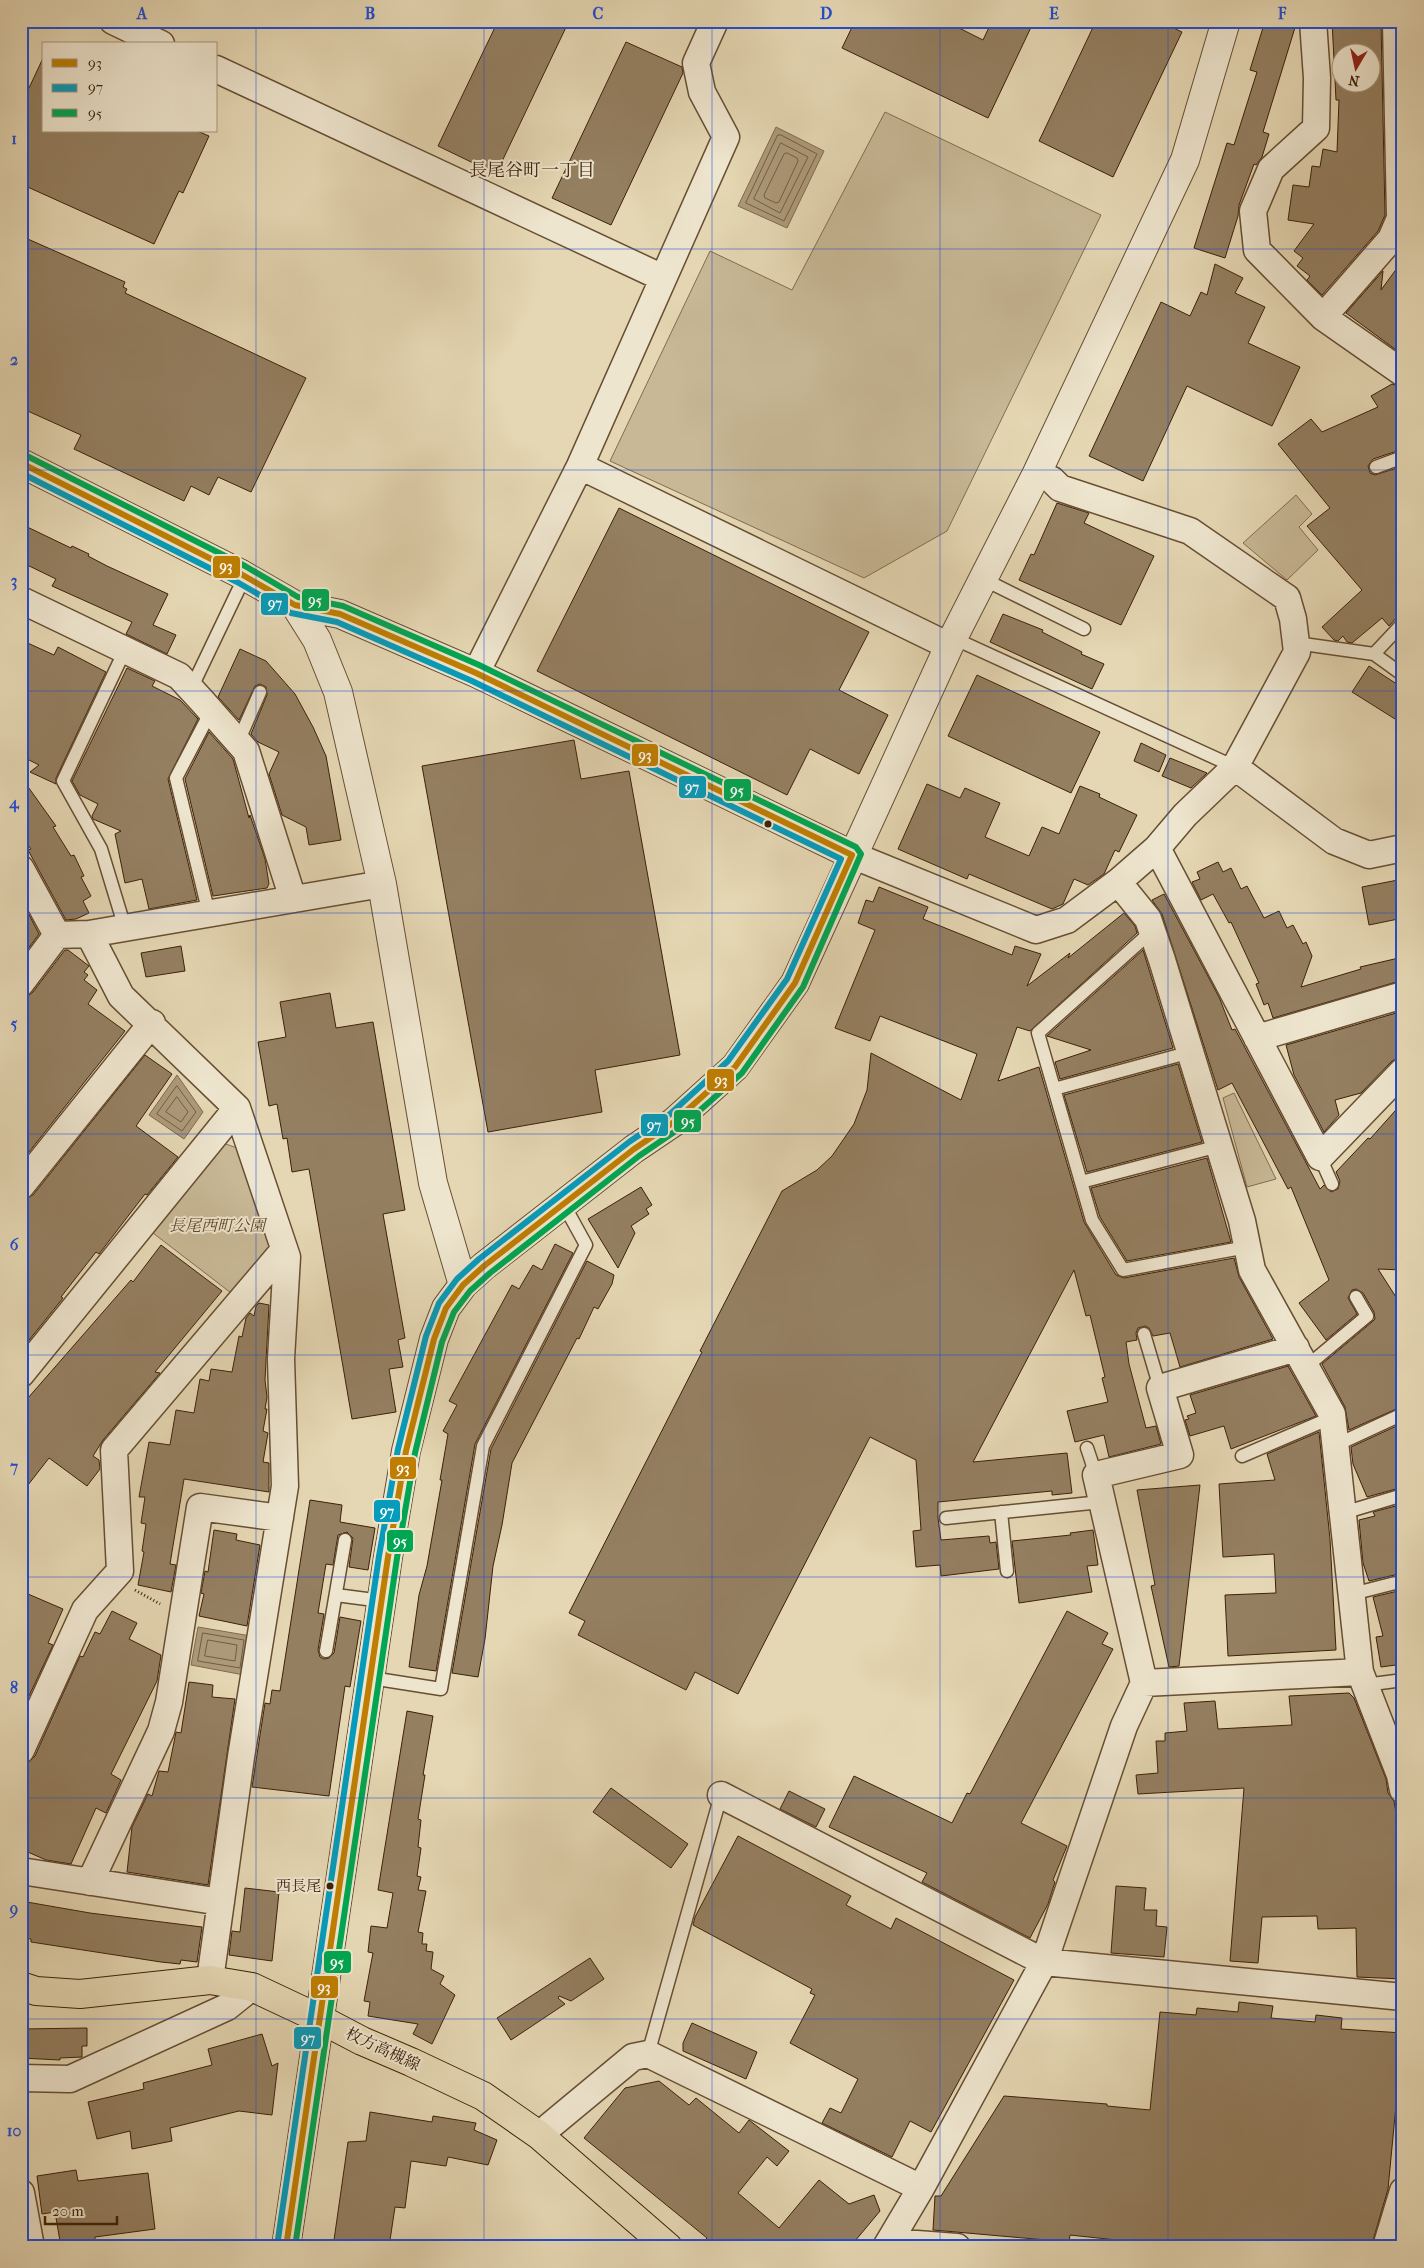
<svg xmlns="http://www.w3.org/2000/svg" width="1424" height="2268" font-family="'IM FELL French Canon','Noto Serif JP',serif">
<rect width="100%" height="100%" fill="#e5d7b3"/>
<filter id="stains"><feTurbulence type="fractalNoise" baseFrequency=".004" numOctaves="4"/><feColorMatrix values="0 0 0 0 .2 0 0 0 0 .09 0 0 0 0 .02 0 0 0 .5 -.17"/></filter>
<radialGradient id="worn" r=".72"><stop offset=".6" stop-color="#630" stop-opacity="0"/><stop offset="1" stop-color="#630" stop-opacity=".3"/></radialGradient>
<path fill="#c8b896" stroke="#826c4f" d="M885 112 1101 215 947 531 864 578 610 461 710 251 792 290Z
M1296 495 1312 514 1299 527 1318 550 1287 580 1243 543Z
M1234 1093 1276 1179 1247 1187 1223 1098Z
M223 1143 237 1148 269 1239 268 1253 235 1296 153 1233Z"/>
<path fill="#ac9979" stroke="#80694c" d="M776 127 824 151 787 228 738 206Z
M177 1075 203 1112 184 1139 149 1115Z
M198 1627 251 1636 244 1675 191 1665Z"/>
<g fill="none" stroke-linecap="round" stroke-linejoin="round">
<path stroke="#745c40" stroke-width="1" d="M778 135H781L817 154 784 221 746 203Z
M781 143 808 157 780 213 754 199Z
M787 153 797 158 798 161 779 202 776 203 765 198 764 195 784 154Z
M177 1086 196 1112 182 1131 157 1114Z
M177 1097 188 1112 181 1122 166 1112Z
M203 1633 244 1640 240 1668 198 1661Z
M208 1640 237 1645 235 1661 205 1656Z"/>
</g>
<path fill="#947f61" stroke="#3d2008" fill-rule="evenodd" d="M498 21H569L496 174 438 146Z
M855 21H945L983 40 992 21H1034L988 118 842 48Z
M1096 21H1159L1182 32 1113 177 1039 141Z
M1265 21H1297L1263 132 1269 134 1262 157 1256 165 1254 164 1239 205 1238 216 1225 258 1194 248 1227 143 1234 145 1257 72 1250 70Z
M1332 21H1381L1385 215 1378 231 1322 295 1307 280 1310 276 1297 266 1303 258 1294 251 1314 224 1288 220 1293 185 1309 187 1312 166 1320 167 1323 149 1337 152 1339 100H1336ZM1342 52H1372V82H1342Z
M626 42 682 67 683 73 611 225 552 198Z
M44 56V131H197L209 136 183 193 179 191 154 244 21 184V105Z
M21 236 125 282 123 287 127 289 125 293 306 378 251 492 218 477 209 495 191 486 184 501 74 449 81 435 21 408Z
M1403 260V355L1346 313 1383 271 1381 290Z
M1215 264 1243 278 1235 293 1265 307 1248 343 1300 367 1272 426 1187 386 1143 481 1089 456 1161 302 1190 316 1201 292 1207 295Z
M1392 384 1403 388V401L1398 404 1403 417V449L1373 459 1368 466 1370 473 1375 475 1403 466V615L1397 617 1389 626 1382 618 1352 643 1347 642 1343 636 1338 641 1334 640 1322 627 1362 590 1307 526 1330 508 1278 444 1311 419 1322 432 1378 407 1371 396Z
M1057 503 1089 513 1084 523 1154 556 1121 625 1019 580 1031 554 1034 555Z
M619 508 869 632 839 690 888 715 859 774 810 749 787 795 537 671Z
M21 524 71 548 72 546 89 554 88 556 107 566 168 594 153 625 176 635 167 654 126 634 132 622 52 586 56 579 21 562Z
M1003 614 1043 630 1042 632 1082 652 1081 654 1104 664 1092 689 990 642Z
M21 640 54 655 58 647 106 672 56 778V784L30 772 39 765 21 756Z
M240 649 266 661 295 694 313 727 326 756 341 840 309 845 306 827 282 815 269 774 279 752 258 742 251 734 267 695 266 687 260 684 255 686 239 720 218 697Z
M1369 666 1403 688V724L1352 692Z
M127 668 155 681 152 686 180 700 198 719 168 779 197 900 149 909 142 879 125 883 115 834 121 831 93 819 92 816 98 804 80 795 72 781Z
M977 675 1100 732 1071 793 948 736Z
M209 732 233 759 249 818 250 815 265 859 269 884 267 888 213 896 185 779Z
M574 740 581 779 629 771 680 1055 595 1070 602 1112 488 1132 422 766Z
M1141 743 1166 755 1159 772 1134 761Z
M1170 758 1207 773 1191 788 1162 776Z
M21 777 56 826 53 827 71 856 74 855 84 876 81 877 91 896 83 901 89 913 76 919 66 920 28 850 31 849 21 836Z
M927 784 960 798 965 788 1000 803 985 837 1029 856 1042 827 1059 834 1080 786 1100 794 1099 797 1137 815 1119 852 1115 850 1104 874 1088 885 1074 879 1063 904 1052 909 969 874 967 879 898 849Z
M1218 862 1223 872 1231 868 1241 889 1247 886 1264 918 1279 911 1287 928 1293 925 1303 944 1306 942 1312 956 1301 987 1361 969 1360 967 1403 957V980L1273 1018 1268 1003 1264 1005 1256 984 1259 983 1231 922 1229 923 1213 894 1201 900 1192 882 1200 879 1197 872Z
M1403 879V918L1369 925 1362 887Z
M879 887 928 907 923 919 1012 955 1015 946 1041 954 1027 986 1070 953 1068 958 1124 913 1135 926 1137 933 1030 1031 1017 1027 998 1081 1039 1067 1084 1222 1116 1275 1124 1278 1234 1258 1239 1277 1273 1339 1180 1367 1170 1333 1153 1336 1149 1328 1145 1326 1138 1328 1136 1333 1137 1340 1126 1342 1129 1364 1146 1428 1156 1426 1161 1444 1109 1457 1104 1435 1075 1442 1067 1411 1108 1402 1102 1378 1105 1377 1090 1315 1086 1316 1074 1270 973 1462 1067 1453 1072 1493 1052 1495V1491L938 1502V1518L941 1540 989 1536 990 1543 996 1542 999 1569 941 1576 940 1565 916 1567 913 1531 921 1530 916 1460 870 1437 738 1694 695 1672 686 1690 578 1635 585 1621 569 1613 702 1352 700 1351 782 1191 817 1170 832 1156 854 1124 867 1090 871 1053 961 1100 977 1054 880 1016 870 1041 835 1028 875 930 858 923 866 900 873 902Z
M1164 894 1219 997 1232 1030 1235 1029 1320 1189 1324 1185 1331 1192 1338 1189 1340 1181 1336 1172 1368 1138 1370 1139 1403 1102V1270L1378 1269 1403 1308V1406L1349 1430 1345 1407 1322 1364 1372 1322 1375 1319 1374 1312 1363 1293 1356 1289 1352 1290 1348 1298 1357 1314 1326 1340 1299 1303 1329 1280 1291 1187 1288 1189 1232 1083 1218 1090 1162 914 1152 900Z
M25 907 39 934 21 958V911Z
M181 946 185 971 146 977 141 953Z
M65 950H68L89 966 84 972 88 975 84 980 97 990 88 1004 125 1031 21 1162V998L27 997 33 992Z
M1143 950 1173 1048 1060 1079 1055 1062 1091 1050 1047 1036Z
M330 993 336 1028 373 1022 405 1210 383 1214 405 1338 398 1340 403 1367 389 1369 396 1412 352 1419 309 1169 292 1172 287 1138 283 1139 277 1104 269 1106 258 1042 286 1037 280 1002Z
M1403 1011V1056L1392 1061 1361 1093 1335 1100 1339 1115 1324 1132 1294 1075 1286 1045Z
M145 1055 172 1074 136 1126 178 1157 147 1195 145 1194 99 1254 96 1252 61 1297 63 1298 21 1350V1201L33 1195Z
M1178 1064 1202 1142 1087 1172 1064 1095Z
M1207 1158 1231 1242 1127 1261 1100 1217 1091 1188Z
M641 1187 652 1205 646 1209 649 1214 631 1226 635 1233 618 1268 588 1219Z
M555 1244 573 1253 475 1444 436 1671 409 1667 419 1595 427 1566 442 1480H440L448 1434 443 1431 457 1405 449 1401 512 1285 519 1289 533 1265 542 1270Z
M161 1245 222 1291 155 1372 160 1373 103 1440 93 1456 99 1460 100 1469 87 1486 49 1458 21 1494V1406L131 1280 133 1282Z
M587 1261 614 1275 612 1284 598 1309 594 1307 579 1339 577 1338 512 1463 502 1525 493 1566 485 1639 478 1677 452 1673 491 1449Z
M259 1303 269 1305 265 1380 267 1397 265 1409H267L263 1431 268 1433 263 1462 269 1463V1492L184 1479 170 1564 176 1565 171 1592 138 1585 144 1552 142 1551 146 1524 141 1523 145 1497H139L149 1442 170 1445 176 1410 194 1413 200 1379 209 1381 211 1369 232 1372 239 1336 242 1337 246 1318 250 1313 254 1316 256 1306Z
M1288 1366 1316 1416 1231 1449 1224 1426 1190 1436 1185 1420 1189 1419 1187 1416 1196 1413 1190 1395Z
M1403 1423V1487L1367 1497 1353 1464 1351 1447Z
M1319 1432 1330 1539 1336 1650 1228 1656 1225 1595 1276 1593 1274 1554 1223 1557 1219 1484 1275 1480 1267 1454Z
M1200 1485 1179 1666 1169 1667 1151 1586 1155 1585 1137 1490Z
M310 1500 342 1505 340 1522 375 1528 368 1570 349 1567 353 1538 347 1532 338 1535 333 1565 326 1564 318 1613 324 1614 318 1650 320 1657 324 1659 329 1658 334 1653 340 1617 361 1621 350 1687 345 1686 329 1796 252 1787 265 1703 270 1704 272 1690 280 1691Z
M1403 1504V1573L1369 1581 1363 1563 1359 1520 1375 1516 1373 1512Z
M214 1530 237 1534 236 1540 260 1545 247 1626 199 1616 204 1594 201 1593 205 1571 208 1572Z
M1093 1530 1098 1565 1087 1566 1092 1592 1019 1603 1012 1541 1071 1535 1070 1533Z
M21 1591 63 1609 48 1643 53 1645 21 1713Z
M1398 1591 1403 1611V1664L1381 1667 1376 1637 1383 1636 1373 1597Z
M112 1611 137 1623 129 1639 161 1655 157 1681 111 1774 121 1780 106 1813 96 1808 71 1864 46 1860 21 1849V1765L29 1762 35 1756 80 1656 83 1657 95 1632 100 1634Z
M1067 1611 1108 1633 1102 1644 1113 1649 1021 1823 1067 1846 1053 1880 1055 1882 1048 1904 1030 1938 922 1882 927 1873 829 1827 854 1776 952 1823 967 1793 970 1794Z
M189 1682 213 1685 212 1697 235 1699 208 1885 127 1872 132 1827 148 1794 152 1796 159 1771 168 1772 176 1732 181 1733Z
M1349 1693 1354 1698 1386 1779 1388 1793 1394 1801 1403 1855V1979L1357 1977 1356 1928 1318 1929 1317 1916 1262 1917 1258 1963 1230 1961 1244 1788 1138 1794 1136 1775 1158 1773 1156 1741H1165V1733L1187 1731 1184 1703 1215 1701 1218 1729 1292 1725 1289 1696Z
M407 1711 433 1716 423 1775H425L418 1819 421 1820 418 1847 421 1848 417 1876 421 1877 418 1890 426 1891 418 1932 423 1933 422 1944H427L426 1951 433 1952 431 1969 444 1976 440 1984 455 1995 432 2044 413 2034 418 2024 368 2016 370 2002 364 2001 373 1953 368 1952 371 1926 387 1928 393 1893 378 1890Z
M611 1788 688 1844 671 1868 593 1812Z
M789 1791 825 1809 816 1827 780 1809Z
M738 1836 851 1896 846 1905 891 1929 896 1918 1014 1980 931 2132 910 2121 892 2157 822 2123 830 2108 841 2113 858 2079 790 2043 815 1995 810 1993 812 1989 693 1925 695 1917Z
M1116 1886 1146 1888 1144 1910H1157L1156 1926 1167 1927 1164 1957 1111 1953Z
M245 1888 279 1892 272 1961 229 1955 232 1931 240 1932Z
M21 1901 90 1913 202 1927 197 1962 181 1960 180 1964 161 1962 31 1942V1939L21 1937Z
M590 1958 604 1979 571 2001 559 1996 558 1998 565 2004 511 2040 497 2018Z
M1239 2002 1273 2006 1271 2018 1315 2022 1316 2015 1342 2018 1341 2029 1403 2033V2053H1401L1388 2189 1371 2247H1182L1070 2235 1069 2242 933 2230 935 2196H941L1004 2096 1107 2104V2106L1150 2110 1160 2012 1196 2015 1197 2008 1238 2012Z
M692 2023 757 2052 746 2079 683 2051V2043Z
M87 2028V2046H82V2057L60 2058V2060L21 2058V2029Z
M262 2034 272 2066 278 2063 272 2115 239 2111 170 2128 172 2141 132 2149 130 2131 97 2139 88 2102 144 2089 143 2083 212 2065 208 2049Z
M659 2081 689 2105 696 2098 739 2133 749 2120 789 2151 777 2166 767 2157 738 2193 779 2228 819 2180 849 2204 874 2195 880 2211 850 2247H699L707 2238 584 2138 625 2088Z
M370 2112 432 2122 433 2116 476 2123 474 2130 497 2140 488 2165 448 2157 446 2166 411 2161 405 2208 395 2207 389 2247H333L348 2142 366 2141Z
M76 2170 78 2181 148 2173 155 2229 95 2237V2243L61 2247 55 2212 42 2214 37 2176Z"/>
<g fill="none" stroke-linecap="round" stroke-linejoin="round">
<defs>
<path id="service" d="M1376 467 1403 457
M983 579 1084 629
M953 638 1235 767
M1296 643 1374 654 1403 675
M1374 654 1403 623
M191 689 245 576
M238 742 260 692
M209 914 176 778 211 711
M125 928 101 849 63 781 125 650
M1152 931 1038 1033 1092 1220 1123 1270 1247 1247
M1054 1089 1191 1052
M1320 1157 1332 1184
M1081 1182 1219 1146
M1144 1334 1160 1388
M1306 1367 1367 1316 1356 1297
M1336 1445 1403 1414
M1087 1448 1096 1475
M1242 1456 1333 1417
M1001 1512 1007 1571
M1343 1513 1403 1495
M946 1518 1101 1502
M1352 1594 1403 1581
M336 1595 382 1601
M326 1651 345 1540
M371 1678 441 1689 483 1446 586 1245 564 1205
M1365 1685 1403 1680
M648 2054 721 1795"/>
<path id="minor" d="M113 21 161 44
M1313 21 1317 78 1316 128 1271 169 1253 211 1257 250 1323 317 1403 373
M216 69 663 278
M1323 317 1391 239 1400 218 1396 21
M580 466 949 646
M21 600 179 676 202 701 246 751 293 899
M476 673 580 466 726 137 702 92 696 63 715 21
M1235 767 1334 841 1369 855 1403 848
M1157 848 1320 1157 1403 1071
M852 855 1036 930 1067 920 1118 882 1157 848 1185 815 1235 767 1297 652 1293 619 1287 598 1190 531 1060 488 1052 480 1037 473
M21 869 57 935 89 934 382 884
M1118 882 1148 919 1162 960 1242 1221 1252 1270 1332 1414 1360 1672 1400 1775 1403 1790
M89 934 121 996 237 1108 287 1257 281 1359 285 1486 241 1757 210 1980
M21 983 57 935
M1257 1038 1403 995
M21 1186 152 1023
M21 1374 237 1108
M1144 1683 1360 1672
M21 1750 85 1610 120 1571 114 1450 284 1250
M721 1795 1044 1962 1403 1997
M21 1871 221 1902
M90 1882 161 1731 169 1702 200 1507 280 1518
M21 2078 70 2079 227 2007 252 1987
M539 2135 633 2057 648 2054 921 2188
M21 2193 31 2247
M890 2242 957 2247
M886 2247 921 2188 1044 1962 1124 1726 1144 1683 1096 1475 1180 1455 1160 1388 1296 1348
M1386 2247 1403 2191"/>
<path id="tertiary" d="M21 463 241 574 295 605 340 614 476 673 852 855
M295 605 317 640 338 692 382 884 433 1183 463 1285
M286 2247 388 1557 406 1451 434 1339 446 1308 463 1285 484 1266 634 1149 674 1122 735 1067 795 983 949 646 1037 473 1185 160 1226 21"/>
<path id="primary" d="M21 1986 36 1991 80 1994 210 1980 252 1987 320 2019 362 2041 411 2062 483 2096 539 2135 668 2247"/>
</defs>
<use href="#service" stroke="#674e33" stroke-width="15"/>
<use href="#minor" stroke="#674e33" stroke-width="29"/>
<use href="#tertiary" stroke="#674e33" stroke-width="30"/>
<use href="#primary" stroke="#3d2008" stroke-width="30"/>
<path stroke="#3d2008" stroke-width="3" stroke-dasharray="1 2.5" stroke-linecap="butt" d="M135 1590 160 1604"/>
<use href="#service" stroke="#eee5ce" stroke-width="12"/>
<use href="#minor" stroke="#eee5ce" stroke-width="26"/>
<use href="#tertiary" stroke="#eee5ce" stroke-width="28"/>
<use href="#primary" stroke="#e5d7b3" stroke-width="28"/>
<defs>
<path id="bus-1" d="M21 463 241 574 295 605 340 614 476 673 852 855
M286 2247 388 1557 406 1451 434 1339 446 1308 463 1285 484 1266 634 1149 674 1122 735 1067 795 983 852 855"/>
<path id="bus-2" d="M21 473 237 582 291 613 337 622 472 681 841 859 787 979 728 1061 669 1115 629 1142 479 1259 457 1279 439 1303 426 1336 398 1449 379 1556 277 2246"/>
<path id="bus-3" d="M25 455 245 566 298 597 343 606 479 665 856 847 861 854 803 987 742 1073 680 1128 639 1156 490 1273 470 1291 454 1312 442 1342 415 1453 397 1558 295 2247"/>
</defs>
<use href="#bus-1" stroke="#eee5ce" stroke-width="10"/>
<use href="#bus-2" stroke="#eee5ce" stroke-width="10"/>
<use href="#bus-3" stroke="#eee5ce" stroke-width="10"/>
<use href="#bus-1" stroke="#bf7e02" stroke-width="6"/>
<use href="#bus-2" stroke="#069bba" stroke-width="6"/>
<use href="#bus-3" stroke="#00a651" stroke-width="6"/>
</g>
<path fill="none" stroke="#1d4ed8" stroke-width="1" stroke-opacity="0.55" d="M256 21V2247M484 21V2247M712 21V2247M940 21V2247M1168 21V2247M21 249H1403M21 470H1403M21 691H1403M21 913H1403M21 1134H1403M21 1355H1403M21 1577H1403M21 1798H1403M21 2019H1403"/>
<g fill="#3d2008" stroke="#eee5ce" stroke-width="2">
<circle cx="768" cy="824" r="4.5"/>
<circle cx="330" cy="1886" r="4.5"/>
</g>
<g text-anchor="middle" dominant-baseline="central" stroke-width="4" stroke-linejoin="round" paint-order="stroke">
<g font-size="15" fill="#3d2008" stroke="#eee5ce" text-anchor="end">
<text x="321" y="1886">西長尾</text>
</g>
<g font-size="16" font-style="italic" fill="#60462c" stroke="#eee5ce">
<text x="217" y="1225">長尾西町公園</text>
</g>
<g font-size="16" fill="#3d2008" stroke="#eee5ce">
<text transform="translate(383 2049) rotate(25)">枚方高槻線</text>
</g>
<g font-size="18" fill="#3d2008" stroke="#eee5ce">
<text x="532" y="170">長尾谷町一丁目</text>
</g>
</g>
<g stroke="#eee5ce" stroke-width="2">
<rect x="212" y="555" width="29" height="24" rx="5" fill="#bf7e02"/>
<rect x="301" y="588" width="29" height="24" rx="5" fill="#00a651"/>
<rect x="260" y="592" width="29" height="24" rx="5" fill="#069bba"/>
<rect x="631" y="743" width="28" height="24" rx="5" fill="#bf7e02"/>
<rect x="678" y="775" width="29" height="24" rx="5" fill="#069bba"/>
<rect x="723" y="778" width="29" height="24" rx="5" fill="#00a651"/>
<rect x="706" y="1068" width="29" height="24" rx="5" fill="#bf7e02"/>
<rect x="673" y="1109" width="29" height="24" rx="5" fill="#00a651"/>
<rect x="640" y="1113" width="29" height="24" rx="5" fill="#069bba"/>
<rect x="389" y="1456" width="28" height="24" rx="5" fill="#bf7e02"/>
<rect x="373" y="1499" width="28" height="24" rx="5" fill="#069bba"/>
<rect x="386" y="1529" width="28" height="24" rx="5" fill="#00a651"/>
<rect x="323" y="1950" width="29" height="24" rx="5" fill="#00a651"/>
<rect x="310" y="1975" width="29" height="24" rx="5" fill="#bf7e02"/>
<rect x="293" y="2026" width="29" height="24" rx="5" fill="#069bba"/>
</g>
<g font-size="14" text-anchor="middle" font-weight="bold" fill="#fff">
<text x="226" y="571">93</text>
<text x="315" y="605">95</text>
<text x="275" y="608">97</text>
<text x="645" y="760">93</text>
<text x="692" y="792">97</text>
<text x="737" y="795">95</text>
<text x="721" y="1085">93</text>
<text x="688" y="1126">95</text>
<text x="654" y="1130">97</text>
<text x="403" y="1473">93</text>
<text x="387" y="1516">97</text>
<text x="400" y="1546">95</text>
<text x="337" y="1967">95</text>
<text x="324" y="1992">93</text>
<text x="308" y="2043">97</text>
</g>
<rect width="1424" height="2268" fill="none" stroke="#e5d7b3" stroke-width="55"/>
<rect x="42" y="42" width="175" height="90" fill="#eee5ce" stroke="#a7967f"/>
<rect x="52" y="59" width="25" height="8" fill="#bf7e02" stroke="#a7967f"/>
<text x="88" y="68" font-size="15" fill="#3d2008">93</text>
<rect x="52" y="84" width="25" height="8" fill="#069bba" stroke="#a7967f"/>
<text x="88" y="92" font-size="15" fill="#3d2008">97</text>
<rect x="52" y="109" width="25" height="8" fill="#00a651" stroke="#a7967f"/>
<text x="88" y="118" font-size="15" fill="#3d2008">95</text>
<g transform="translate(1356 68) rotate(189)"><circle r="24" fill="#eee5ce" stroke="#a7967f"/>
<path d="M0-4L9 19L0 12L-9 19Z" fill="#8f2418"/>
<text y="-8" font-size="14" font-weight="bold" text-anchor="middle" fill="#3d2008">N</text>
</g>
<path d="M45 2216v8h72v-8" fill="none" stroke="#3d2008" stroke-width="2.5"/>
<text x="52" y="2216" font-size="15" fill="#3d2008" stroke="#eee5ce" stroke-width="4" paint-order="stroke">20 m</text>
<rect x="28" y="28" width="1368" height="2212" fill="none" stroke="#1d4ed8" stroke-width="2"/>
<g font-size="16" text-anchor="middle" font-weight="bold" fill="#1d4ed8">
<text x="142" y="19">A</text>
<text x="370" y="19">B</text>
<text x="598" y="19">C</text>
<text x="826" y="19">D</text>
<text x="1054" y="19">E</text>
<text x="1282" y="19">F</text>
<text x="14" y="144">1</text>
<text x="14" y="365">2</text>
<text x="14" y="586">3</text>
<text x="14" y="808">4</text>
<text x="14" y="1029">5</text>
<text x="14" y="1250">6</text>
<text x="14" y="1472">7</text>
<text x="14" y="1693">8</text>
<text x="14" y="1914">9</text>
<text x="14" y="2136">10</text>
</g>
<rect width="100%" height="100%" filter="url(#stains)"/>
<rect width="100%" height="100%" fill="url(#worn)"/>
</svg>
